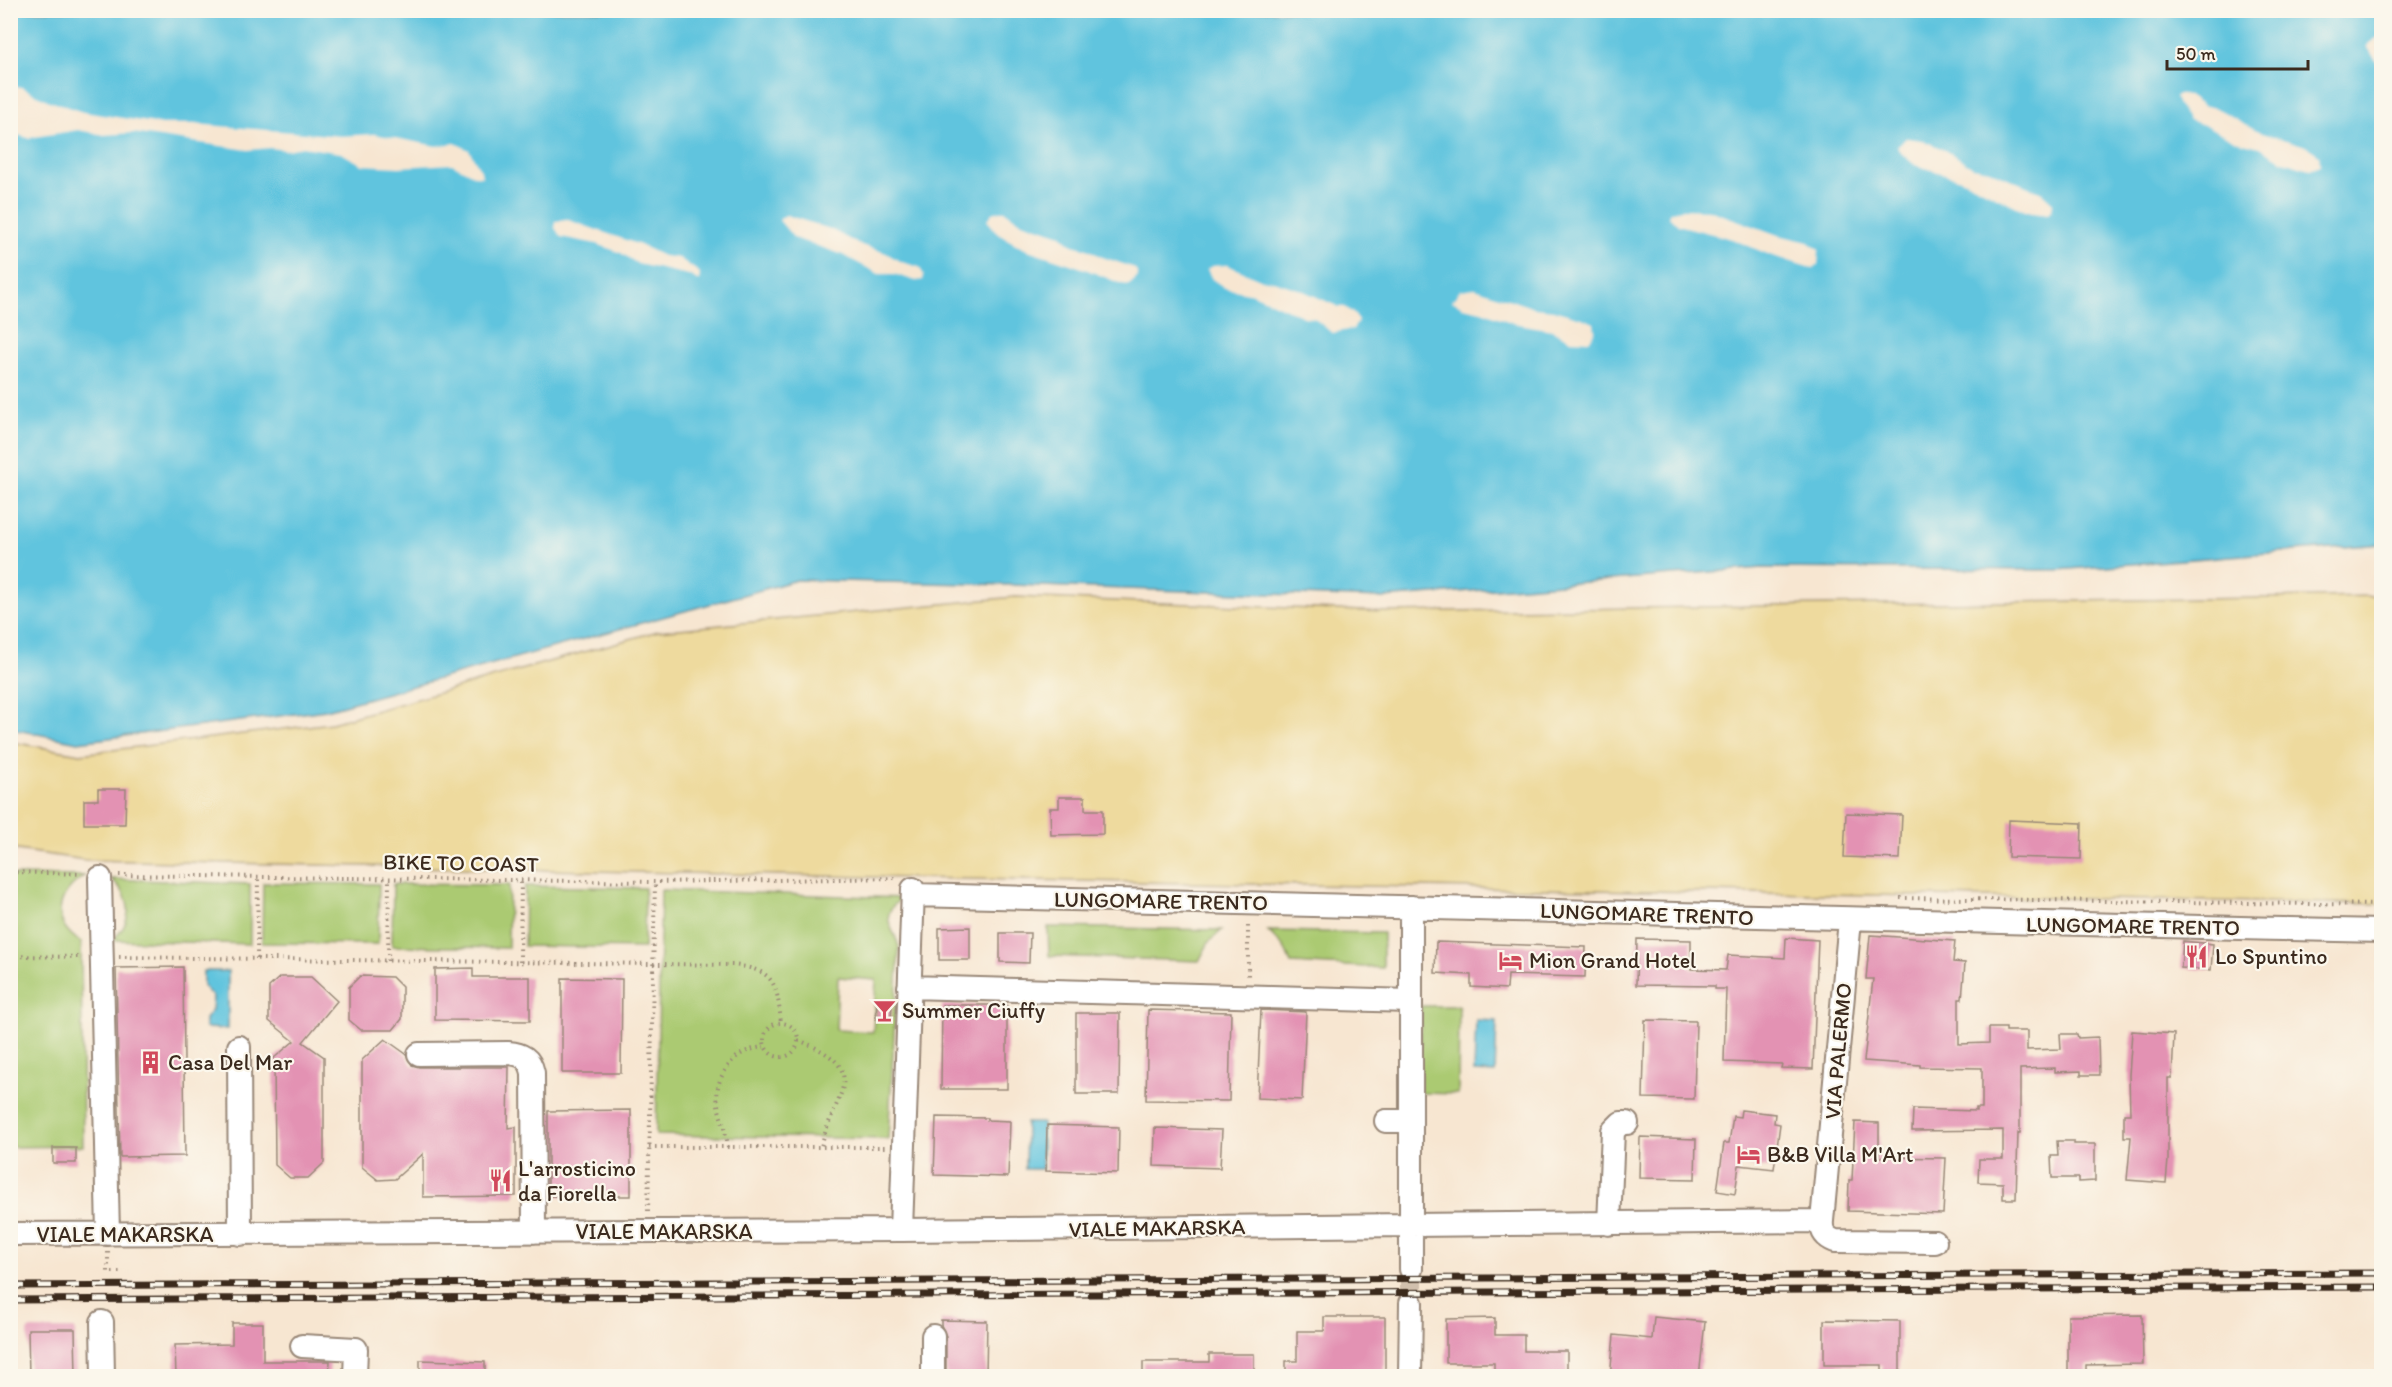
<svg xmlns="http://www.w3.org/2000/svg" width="2392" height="1387" font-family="Itim,sans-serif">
<rect width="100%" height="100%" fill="#fbf7ec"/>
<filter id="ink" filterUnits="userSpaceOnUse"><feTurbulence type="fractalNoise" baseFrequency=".0167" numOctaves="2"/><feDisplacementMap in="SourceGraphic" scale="12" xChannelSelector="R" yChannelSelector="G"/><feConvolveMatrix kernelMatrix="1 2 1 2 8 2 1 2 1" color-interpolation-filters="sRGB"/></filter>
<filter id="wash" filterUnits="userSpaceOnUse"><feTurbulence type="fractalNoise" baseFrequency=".008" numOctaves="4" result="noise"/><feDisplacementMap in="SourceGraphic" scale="24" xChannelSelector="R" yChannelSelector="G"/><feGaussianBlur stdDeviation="1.35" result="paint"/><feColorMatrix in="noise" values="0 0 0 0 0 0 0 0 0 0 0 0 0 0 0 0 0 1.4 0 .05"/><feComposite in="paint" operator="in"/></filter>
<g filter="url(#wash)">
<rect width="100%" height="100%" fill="#f7e6d1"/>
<path fill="#abca72" stroke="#737a48" stroke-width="1.5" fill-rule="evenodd" d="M11 875 84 876C56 895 50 922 81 942L83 1146 11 1147Z
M111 879 250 884V944L112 940C134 922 133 897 111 879Z
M263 883 379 884 378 944 262 943Z
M393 884 509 885 508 948 392 946Z
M525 886 645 888 644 948 524 946Z
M661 890 902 898C875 917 896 929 899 948L888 1139 656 1135ZM838 977 876 980 873 1032 836 1030Z
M1048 927 1222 930 1209 942 1199 961 1049 956Z
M1268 931 1383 933V968L1291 963 1284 947Z
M1421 1006H1459L1458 1094 1420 1093Z"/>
<path fill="#eeda9e" stroke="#94825e" stroke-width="1.5" d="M2381 596V904L912 878 85 860 11 849V742L80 754 332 723 658 631 1015 597 1388 612Z"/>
<path fill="#60c4de" stroke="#4e777e" stroke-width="1.5" d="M10 11H2381V544L2057 570 1762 568 1383 598 1012 585 797 580 326 710 78 742 11 729Z
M203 971H228V1029L205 1028V1019L212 1010 213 997 203 986Z
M1476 1020 1497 1021 1495 1073 1474 1072Z
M1026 1123H1042V1169H1025Z"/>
<path fill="#f7e6d1" d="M2375 38 2381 39V68L2367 46Z
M11 87H21L49 101 83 112 161 124H194L341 136 374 134 436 146 455 143 469 150 481 171 482 177 475 176 452 164 399 167 363 165 341 153 303 147 286 150 270 148 248 150 133 133 104 135 78 130 28 138 11 133Z
M2179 94 2187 95 2204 107H2213L2220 110 2262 133 2306 146 2319 155 2320 165 2310 169 2283 161 2260 147 2235 141 2207 126 2189 120 2178 105 2175 98Z
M1906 138 1922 140 1945 150 1973 167 1989 170 2042 193 2053 203 2052 210 2048 214 2025 211 1961 179 1915 165 1901 153 1897 147Z
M1681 209 1709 210 1778 235 1808 242 1819 250 1818 264 1814 268 1808 267 1770 255 1732 239 1678 225 1668 215 1673 211Z
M1000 211H1005L1021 222 1061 235 1072 245 1087 249 1102 257 1132 267 1136 270 1138 277 1129 285 1122 284 1085 269 1025 249 998 234 987 220 993 213Z
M786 215 830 229 858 244 886 253 901 262 919 267 924 275 923 280 916 281 894 274H879L841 254 794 238 779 220Z
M568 220 640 245 663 256 679 258 700 273 699 281 689 275 638 264 621 253 597 244 561 237 555 228 556 221Z
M1227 265 1260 279 1273 281 1301 290 1339 307H1345L1355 315 1358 322 1353 329 1332 333 1314 318 1304 317 1253 294 1225 288 1212 279 1207 269 1212 266Z
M1475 288 1534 308 1553 310 1581 318 1594 323 1595 332 1589 341 1571 340 1552 330 1513 323 1482 311 1463 307 1452 301 1460 290Z"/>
<g id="blocks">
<path fill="#e392b3" d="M98 789H126L125 824H84V800H98Z
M1059 797H1085V810H1103V834L1051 835 1050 808H1059Z
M1846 813 1902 815 1900 859 1844 857Z
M2009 820 2082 823 2081 859 2008 857Z
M970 927V960H939V928Z
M1000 933H1030L1029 963 1000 962Z
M1870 935 1955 941 1953 962 1965 963 1962 999H1959V1044L1989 1043V1028H2006V1031H2027V1050L2061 1049 2060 1034H2077L2078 1038 2098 1037 2099 1075H2081V1071L2055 1072V1068L2020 1069V1133H2018L2016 1199H2003V1183L1978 1182 1979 1159H2003V1130L1912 1131 1913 1109 1976 1111V1108H1982V1068L1920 1067V1065L1864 1061 1873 979H1866Z
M1786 938 1818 940 1813 1069 1781 1068 1782 1064 1724 1062 1726 989H1715V986L1636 985 1637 939 1691 940V969L1726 970 1728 955 1785 958Z
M2183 941 2213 944 2211 970 2181 968Z
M1436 942 1586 947 1585 977 1508 975 1507 989 1471 987V975L1435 973Z
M183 967 185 1156 120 1157 116 968Z
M473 968V977H530V1021L435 1020V969Z
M360 976 392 977 402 987V1019L393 1030H361L349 1020V987Z
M280 977H311L337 1001 303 1042 324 1057V1163L308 1178H290L275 1165 274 1058 294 1041 269 1021V987Z
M562 978 622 979 621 1073H562Z
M877 1001 892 1002 891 1020 876 1019Z
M942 1005H1007V1089H941Z
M1148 1010 1231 1012 1229 1101 1146 1100Z
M1261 1010 1306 1012 1302 1100 1257 1098Z
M1076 1013H1120L1119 1094H1076Z
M1645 1020 1696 1021 1694 1099 1643 1098Z
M2132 1031 2174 1034 2172 1078H2168V1160L2166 1183 2127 1180 2131 1137H2124V1114H2130L2129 1075Z
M385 1039 406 1054 412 1065 419 1067H509L508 1128 516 1127V1196L423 1197V1154L395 1179 378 1180 362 1167V1060Z
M631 1110V1196H548V1111Z
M1741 1110 1775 1114 1774 1123 1780 1124 1774 1169 1739 1165 1735 1194 1717 1191 1724 1143H1729L1733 1116 1740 1117Z
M936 1117 987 1118V1120L1010 1121 1008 1177 934 1175Z
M1855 1122 1879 1123V1157L1946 1158 1943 1214 1848 1211 1849 1180H1852Z
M1047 1125 1119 1127 1118 1173 1046 1171Z
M1155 1128 1222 1130 1220 1168 1154 1166Z
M1640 1137 1696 1139 1695 1179 1639 1178Z
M2057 1141H2074V1144H2095V1181L2078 1182V1178H2052L2051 1156H2058Z
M53 1148H76V1163H53Z
M2142 1315 2143 1364 2086 1365V1377H2068V1316Z
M1324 1317H1385V1377H1286V1361H1297V1331H1324Z
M1654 1317 1705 1322 1699 1377H1610L1614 1335 1652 1339Z
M1495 1318V1335H1524V1351H1567V1377L1494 1375V1363H1446V1319Z
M941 1320 987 1321 986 1377H946V1336L941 1325Z
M1824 1320 1900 1321V1377H1882V1365H1824Z
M232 1323H263V1361H330L329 1377H176L175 1345 232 1344Z
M28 1329H75L76 1377H29Z
M1209 1354H1254V1377H1143V1362H1209Z
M420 1360 485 1362V1377H420Z"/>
</g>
</g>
<g filter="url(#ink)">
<use href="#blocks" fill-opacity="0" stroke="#998878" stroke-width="1.5"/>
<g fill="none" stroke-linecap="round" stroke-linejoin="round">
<path stroke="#d1c0ad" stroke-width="22" stroke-dasharray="22 11" stroke-linecap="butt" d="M1411 1303V1269"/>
<defs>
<path id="minor" d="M100 878 108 1234
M913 895C1402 907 1892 921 2382 931
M1411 907V1269
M909 987 1411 1001
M239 1047 240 1234
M419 1054 508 1053C522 1054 530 1058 533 1073L534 1232
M1386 1121H1411
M1822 1221C1821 1231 1825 1237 1835 1241L1935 1242
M1609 1224 1613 1131 1621 1123H1627
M901 1230 913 889
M10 1234 901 1230 1822 1221 1850 920
M102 1322 103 1376
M933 1336V1376
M302 1346 356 1349 355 1376
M1410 1376 1411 1303"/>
</defs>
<use href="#minor" stroke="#998878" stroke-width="26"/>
<path stroke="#998878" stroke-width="4" stroke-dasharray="1.5 4.5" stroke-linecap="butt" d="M10 872 82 874
M119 875 655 882 898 878
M1900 898 2382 905
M1248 926V979
M10 956 82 957
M119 957 733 965C775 970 777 983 781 1023
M257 959 258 877
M388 961 389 879
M520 962 521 880
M764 1040a17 17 0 1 1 34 0a17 17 0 1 1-34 0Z
M798 1040C875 1070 834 1092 821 1147
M649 1147H885
M728 1147C724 1115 706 1096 728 1066 738 1053 749 1049 764 1047
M648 1211 655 882
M108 1252V1272H121"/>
<use href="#minor" stroke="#fff" stroke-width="22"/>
<defs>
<path id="rail" d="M10 1286 2382 1273
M10 1300 2382 1287"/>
</defs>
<use href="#rail" stroke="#3b2a1e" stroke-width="7"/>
<use href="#rail" stroke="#fbf7ec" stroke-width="4.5" stroke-dasharray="14" stroke-linecap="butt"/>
</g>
</g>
<defs>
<symbol id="restaurant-bare" viewBox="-9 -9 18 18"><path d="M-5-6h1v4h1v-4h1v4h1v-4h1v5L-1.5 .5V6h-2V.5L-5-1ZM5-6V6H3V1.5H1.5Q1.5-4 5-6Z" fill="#d1495b" stroke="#fbf7ec" stroke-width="2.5" paint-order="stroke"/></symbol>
<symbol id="hotel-bare" viewBox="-9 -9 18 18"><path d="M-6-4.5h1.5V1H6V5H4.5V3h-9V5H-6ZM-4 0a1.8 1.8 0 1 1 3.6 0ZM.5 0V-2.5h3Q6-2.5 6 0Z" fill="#d1495b" stroke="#fbf7ec" stroke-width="2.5" paint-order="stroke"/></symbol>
<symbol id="bar-bare" viewBox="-9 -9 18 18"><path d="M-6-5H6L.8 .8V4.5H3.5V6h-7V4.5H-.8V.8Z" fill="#d1495b" stroke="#fbf7ec" stroke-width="2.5" paint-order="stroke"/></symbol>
<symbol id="building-bare" viewBox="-9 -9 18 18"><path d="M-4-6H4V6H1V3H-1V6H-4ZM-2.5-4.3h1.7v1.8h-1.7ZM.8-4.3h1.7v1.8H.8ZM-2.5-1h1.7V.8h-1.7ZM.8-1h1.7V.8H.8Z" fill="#d1495b" stroke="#fbf7ec" stroke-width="2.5" paint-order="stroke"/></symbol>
</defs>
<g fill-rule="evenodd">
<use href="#restaurant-bare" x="2180" y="940" width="33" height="33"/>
<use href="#hotel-bare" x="1494" y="944" width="33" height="33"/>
<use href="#bar-bare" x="868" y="994" width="33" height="33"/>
<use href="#building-bare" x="134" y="1046" width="33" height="33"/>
<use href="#hotel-bare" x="1732" y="1138" width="33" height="33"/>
<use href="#restaurant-bare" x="484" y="1164" width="33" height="33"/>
</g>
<g text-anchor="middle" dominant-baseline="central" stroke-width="4.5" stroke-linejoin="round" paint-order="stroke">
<g font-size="22" fill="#3b2a1e" stroke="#fbf7ec">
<text transform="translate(461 863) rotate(1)">BIKE TO COAST</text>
<text transform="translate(1161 901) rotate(1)">LUNGOMARE TRENTO</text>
<text transform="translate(1647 914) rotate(2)">LUNGOMARE TRENTO</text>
<text transform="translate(2133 926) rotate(1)">LUNGOMARE TRENTO</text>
<text transform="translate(1838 1051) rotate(-85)">VIA PALERMO</text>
<text transform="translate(1157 1228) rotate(-1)">VIALE MAKARSKA</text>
<text x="664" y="1231">VIALE MAKARSKA</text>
<text x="125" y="1234">VIALE MAKARSKA</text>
</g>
<g font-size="22" fill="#3b2a1e" stroke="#fbf7ec" text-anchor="start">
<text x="2215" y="956">Lo Spuntino</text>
<text x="1529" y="960">Mion Grand Hotel</text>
<text x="902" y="1010">Summer Ciuffy</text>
<text x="168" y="1062">Casa Del Mar</text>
<text x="1767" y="1154">B&amp;B Villa M'Art</text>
<text x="518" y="1168">L'arrosticino<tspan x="518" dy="25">da Fiorella</tspan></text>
</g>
</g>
<rect width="2392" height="1387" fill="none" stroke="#fbf7ec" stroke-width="36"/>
<path d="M2167 60v9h141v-9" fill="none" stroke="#3b2a1e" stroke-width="3"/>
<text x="2176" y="60" font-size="18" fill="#3b2a1e" stroke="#fbf7ec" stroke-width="4.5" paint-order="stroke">50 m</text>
</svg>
